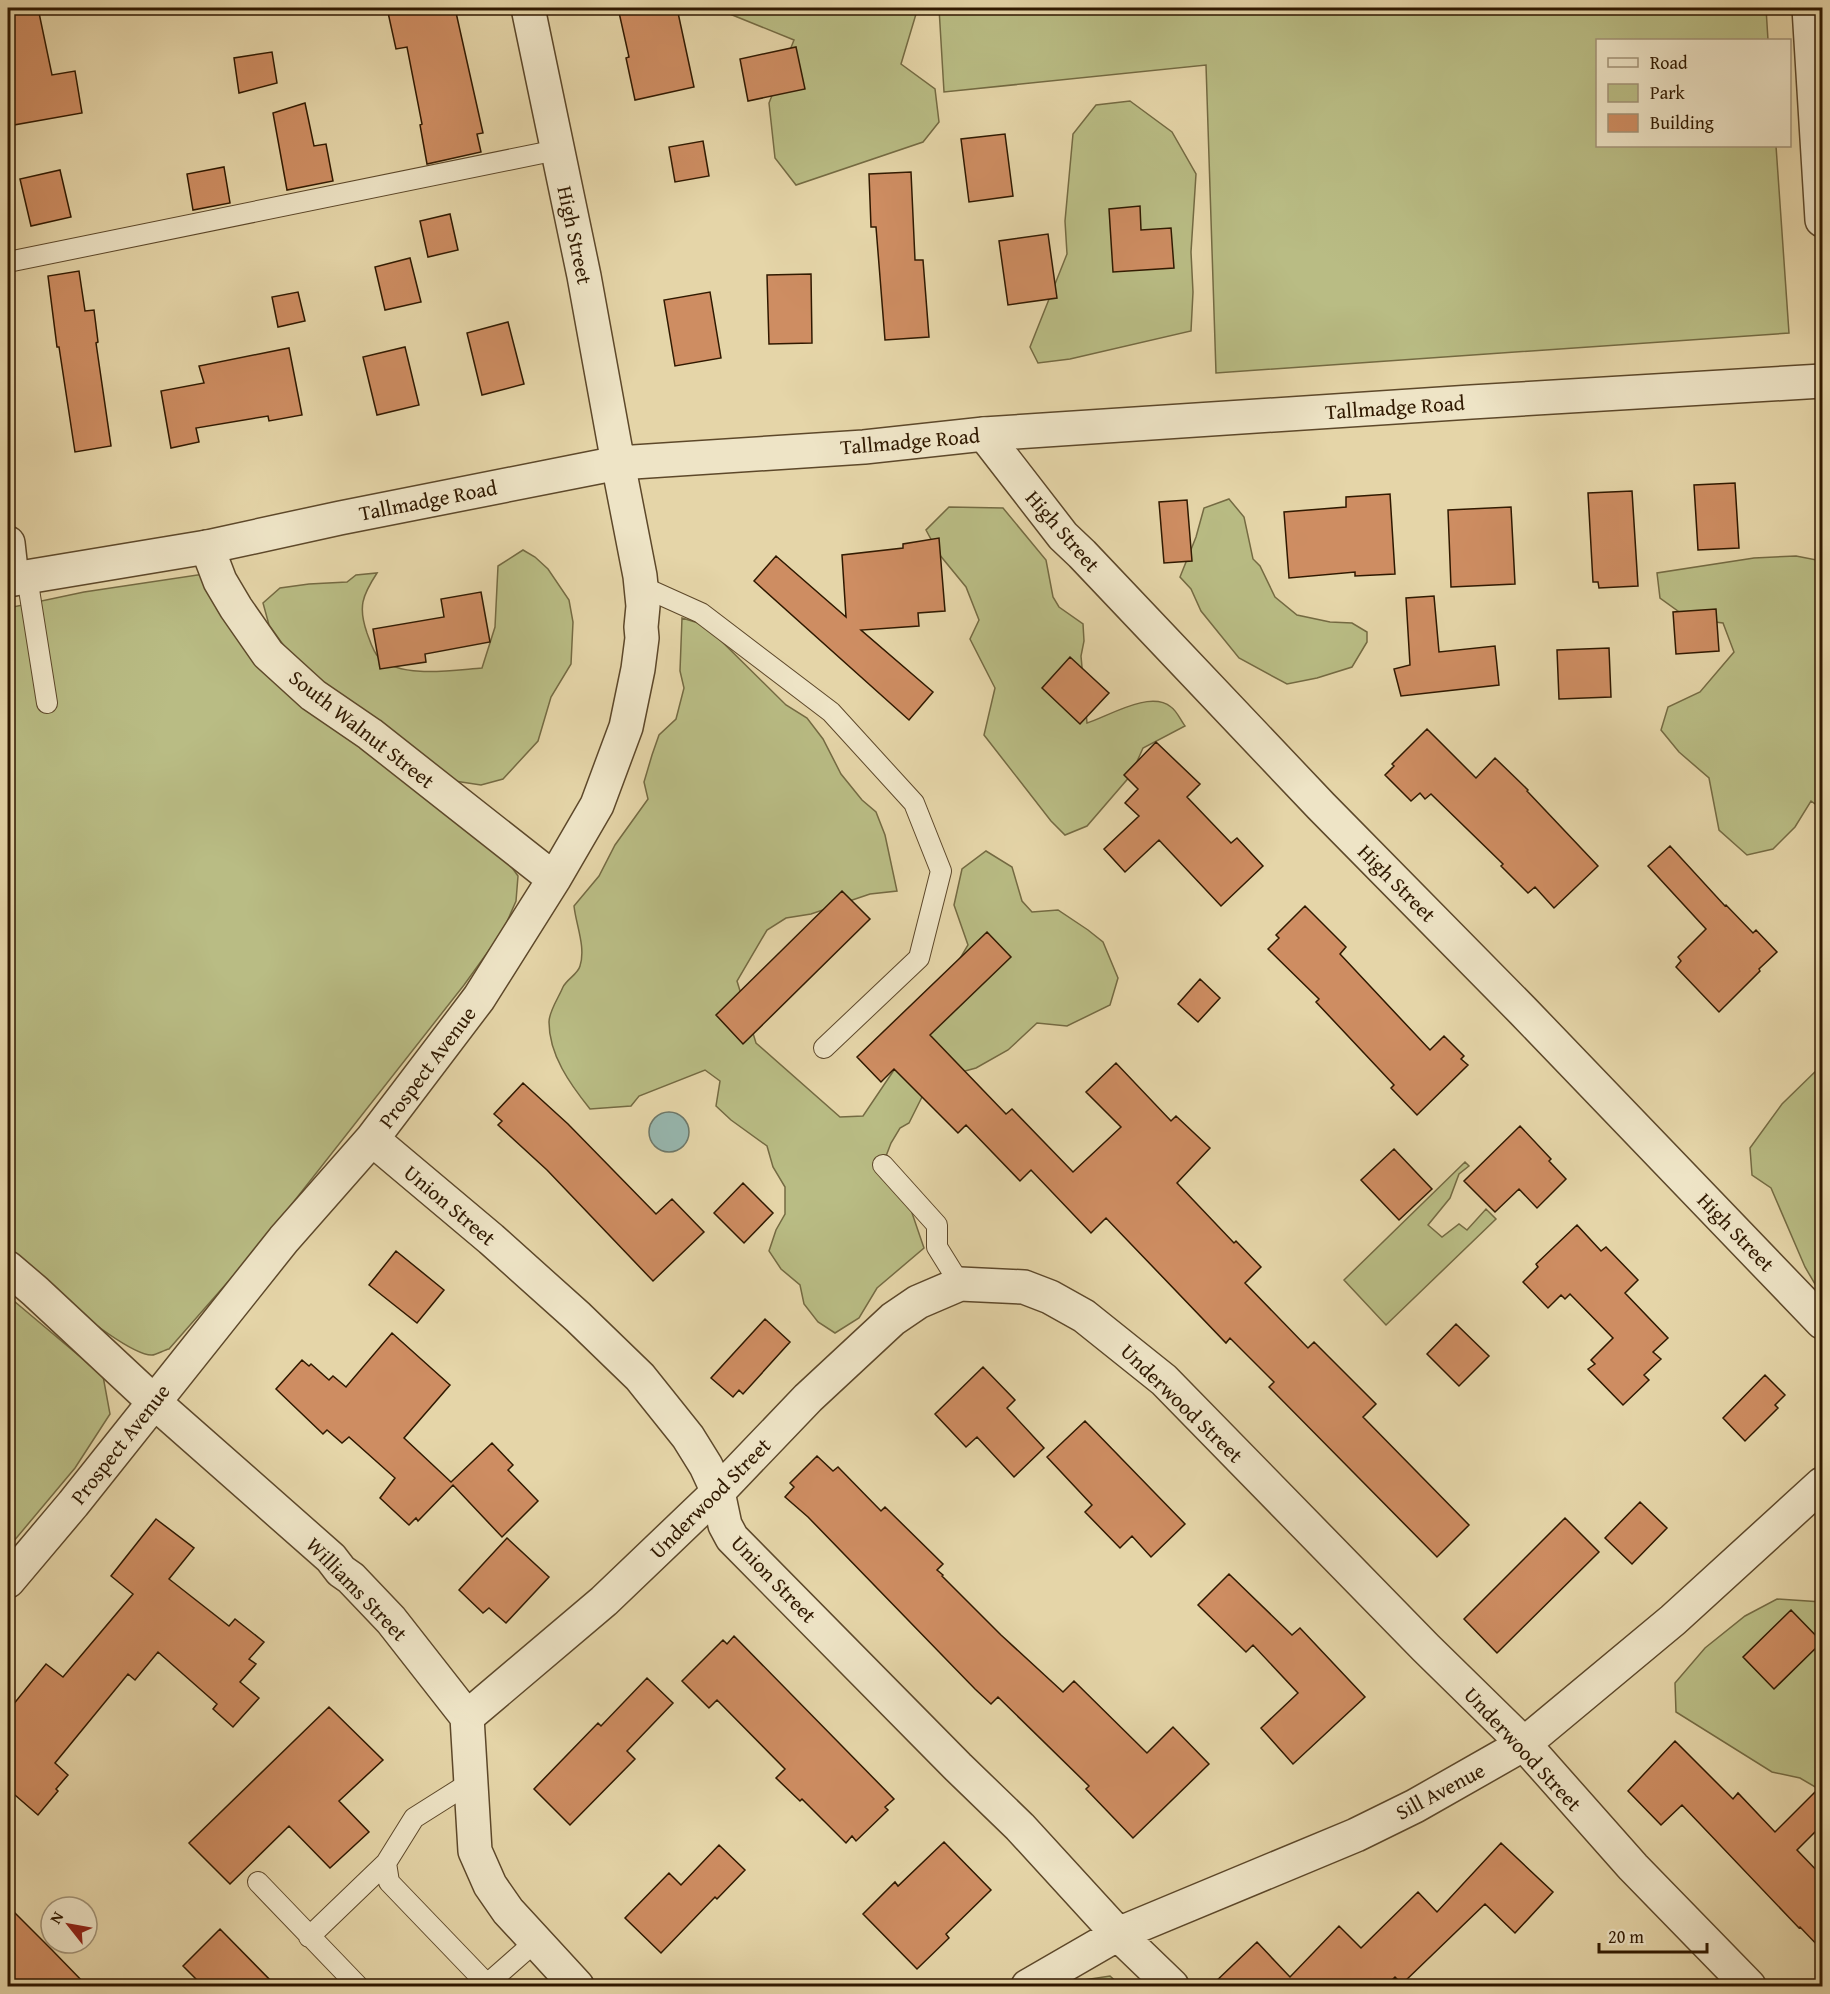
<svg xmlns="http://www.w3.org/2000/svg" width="1830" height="1994" font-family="'Gentium Book Plus',serif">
<rect width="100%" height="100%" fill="#e5d5a8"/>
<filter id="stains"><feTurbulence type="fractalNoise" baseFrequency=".00333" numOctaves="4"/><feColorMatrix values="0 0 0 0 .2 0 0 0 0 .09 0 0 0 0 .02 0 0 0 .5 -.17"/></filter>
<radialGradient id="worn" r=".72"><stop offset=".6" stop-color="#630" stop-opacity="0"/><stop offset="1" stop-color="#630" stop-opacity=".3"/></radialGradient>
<path fill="#b9bc84" stroke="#746a42" stroke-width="1.5" d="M715 8H919L916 14 901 64 935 89 939 122 923 142 796 185 775 158 769 103 794 40Z
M939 8H1766L1768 40H1598V146H1776L1789 333 1216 373 1206 65 944 92Z
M1130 101 1172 132 1196 174 1191 252 1193 292 1191 331 1070 359 1038 363 1030 347 1067 254 1065 221 1073 134 1096 105Z
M1229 499 1244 517 1253 559 1260 566 1275 597 1297 615 1330 622 1352 623 1367 632V642L1352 667 1317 678 1287 684 1239 658 1201 611 1191 589 1180 577 1196 537 1204 508Z
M949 507 1003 508 1046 560 1053 597 1059 607 1083 624 1084 641 1081 656 1087 723C1109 716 1150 690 1171 707 1177 711 1181 721 1185 726L1143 748 1131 775 1087 826 1065 835 1051 821 984 735 995 688 970 639 979 620 966 587 939 554 926 530Z
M523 550 535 557 548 569 569 600 573 622 571 664 551 697 538 741 503 779 481 785 448 780 419 763 289 653 269 625 263 603 280 588 309 584 347 582 356 575 377 573C362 596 358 607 367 633 370 641 373 652 379 658 402 679 454 670 482 668L495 627 498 566Z
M1796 556 1822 561V809L1811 801 1795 827 1773 849 1747 855 1719 830 1709 778 1679 752 1661 730 1668 707 1700 692 1734 652 1723 623 1689 619 1660 598 1657 573 1754 558Z
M204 574 324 719 367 753 490 837 518 876 516 901 503 931 464 985 255 1251 169 1349C164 1350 156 1355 152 1355 125 1356 31 1273 8 1253V608L84 592Z
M682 618 705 625 786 705 807 718 823 739 841 774 862 800 876 812 885 835 897 891 870 894 811 914 786 918 767 930 737 981 756 1043 840 1117 863 1116 894 1070 968 945 954 905 962 869 986 851 1012 867 1022 901 1032 912 1058 910 1088 930 1103 942 1118 978 1110 1005 1067 1026 1037 1023 1008 1050 976 1068 943 1077 927 1087 909 1123 900 1128 891 1143 883 1164 900 1189 911 1210 924 1248 877 1288 859 1318 835 1333 818 1322 804 1304 800 1285 781 1269 769 1251 776 1230 785 1214V1187L773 1167 767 1146 731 1120 716 1106 720 1081 705 1070 639 1096 631 1106 590 1109C570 1084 549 1055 549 1022 549 1011 559 997 563 987 567 979 578 974 580 966 586 947 576 925 574 906L599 876 615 845 648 799 644 782 652 755 659 735 676 719 684 688 680 671Z
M1822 1065V1296L1805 1267 1771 1188 1752 1175 1750 1148 1782 1104Z
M1465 1162 1469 1166 1459 1174 1450 1198 1428 1225 1442 1237 1459 1224 1467 1230 1486 1209 1496 1219 1386 1325 1344 1280Z
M8 1296 103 1376 110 1414 75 1468 8 1548Z
M1777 1599 1822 1602V1791L1800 1778 1772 1772 1676 1712 1675 1683 1705 1648 1745 1616Z
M1110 1976 1121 1986H1076L1084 1980Z"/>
<path fill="#97b7af" stroke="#6e7869" stroke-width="1.5" d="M649 1132a20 20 0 1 1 40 0a20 20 0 1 1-40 0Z"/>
<path fill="#ce8d62" stroke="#301900" stroke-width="1.5" d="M8 8H38L52 75 75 71 82 113 8 126Z
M387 8H455L483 133 477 134 481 152 427 164 420 125 422 124 407 47 396 49Z
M618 8H677L694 87 635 100 626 58 629 57Z
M796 47 805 89 748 101 740 59Z
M272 52 277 83 239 93 234 58Z
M305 103 314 146 326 144 333 181 287 190 273 113Z
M1005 134 1013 196 969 202 961 139Z
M703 141 709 176 675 182 669 147Z
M224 167 230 203 193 210 187 174Z
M60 170 71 217 31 226 20 179Z
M911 172 915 260H923L929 337 885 340 876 227H871L869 174Z
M1140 206 1141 230 1171 228 1174 268 1113 272 1109 209Z
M450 214 458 250 428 257 420 221Z
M1048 234 1057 298 1008 305 999 241Z
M410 258 421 302 385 310 375 267Z
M79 271 85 311 94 310 98 342 96 343 111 446 75 452 59 347H57L48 276Z
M811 274 812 343 769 344 767 275Z
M298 292 305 321 278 327 272 297Z
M710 292 721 358 675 366 664 300Z
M508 322 524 384 482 395 467 333Z
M405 347 419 405 377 415 363 357Z
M289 348 302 415 269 421 268 416 196 428 199 442 171 448 161 391 204 383 199 366Z
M1735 483 1739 548 1698 550 1694 485Z
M1632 491 1638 586 1599 588 1598 582H1593L1588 493Z
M1390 494 1395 574 1355 576V572L1289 578 1284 512 1346 507V497Z
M1187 500 1192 561 1164 563 1159 502Z
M1511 507 1515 584 1451 587 1448 510Z
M939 538 945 611 918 613 919 626 861 630 933 692 909 720 754 581 776 556 846 617 842 555 903 548V544Z
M481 592 490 642 425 654 426 662 380 669 373 629 444 617 441 599Z
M1434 596 1439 652 1495 646 1499 685 1401 696 1394 669 1410 665 1406 598Z
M1716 609 1719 651 1676 654 1673 612Z
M1609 648 1611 697 1559 699 1557 650Z
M1070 657 1109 693 1080 724 1042 688Z
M1427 729 1476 778 1495 758 1528 790 1527 791 1598 866 1554 908 1535 887 1528 893 1501 866 1503 864 1431 794 1425 799 1420 793 1411 801 1385 775 1394 766 1392 764Z
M1156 742 1200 784 1187 797 1231 843 1237 838 1263 866 1221 906 1159 840 1125 872 1104 849 1139 816 1125 803 1138 789 1124 775Z
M1670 846 1725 906 1726 905 1753 933 1756 930 1777 952 1759 969 1760 971 1719 1012 1676 967 1681 961 1678 957 1706 929 1648 866Z
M842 891 870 919 743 1044 716 1015Z
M1305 906 1346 947 1340 954 1430 1050 1444 1036 1464 1056 1461 1059 1468 1065 1417 1115 1391 1088 1394 1085 1316 1002 1319 999 1268 949 1279 938 1276 935Z
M987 932 1011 957 930 1035 1006 1114 1012 1109 1073 1172 1121 1127 1086 1092 1116 1063 1171 1121 1176 1116 1210 1148 1177 1183 1234 1243 1236 1241 1261 1267 1245 1283 1308 1348 1314 1342 1376 1404 1363 1417 1469 1525 1437 1557 1269 1387 1274 1382 1230 1338 1226 1343 1106 1218 1091 1233 1031 1170 1020 1181 966 1125 958 1133 894 1069 881 1082 857 1057Z
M1200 979 1220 998 1198 1022 1178 1004Z
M523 1083 568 1124 656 1214 672 1199 704 1232 653 1281 547 1170 498 1125 502 1121 494 1114Z
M1520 1126 1551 1159 1549 1161 1566 1179 1537 1208 1519 1189 1495 1212 1464 1181Z
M1394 1149 1432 1189 1399 1220 1361 1180Z
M743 1183 773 1213 744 1243 714 1213Z
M1577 1225 1601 1251 1606 1247 1638 1280 1625 1293 1668 1338 1653 1352 1661 1359 1644 1375 1649 1380 1623 1405 1588 1369 1595 1364 1591 1360 1613 1338 1570 1294 1565 1299 1561 1295 1548 1308 1523 1282 1538 1267 1536 1264Z
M396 1251 444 1290 417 1323 369 1285Z
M765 1319 790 1342 743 1394 739 1390 733 1397 711 1378Z
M1456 1324 1489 1356 1459 1386 1427 1354Z
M392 1333 450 1385 404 1438 451 1482 492 1443 513 1465 508 1470 538 1501 502 1537 453 1485 418 1521 416 1518 409 1525 380 1498 395 1478 349 1437 342 1443 327 1430 323 1434 276 1389 302 1360 309 1366 311 1364 329 1380 333 1376 346 1387Z
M983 1367 1015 1400 1007 1408 1044 1448 1014 1477 977 1437 966 1447 935 1414Z
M1765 1375 1785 1395 1775 1405 1778 1408 1745 1441 1723 1418Z
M1085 1421 1185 1524 1151 1557 1132 1536 1120 1548 1085 1512 1092 1505 1047 1457Z
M817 1456 833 1471 838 1467 881 1511 885 1507 943 1564 937 1570 943 1575 942 1576 1001 1635 1063 1692 1074 1681 1147 1753 1173 1727 1209 1764 1133 1838 1086 1789 1089 1786 998 1697 991 1704 975 1689 808 1517 785 1497 794 1487 790 1483Z
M1640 1502 1667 1528 1632 1564 1605 1538Z
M1565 1518 1599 1552 1497 1653 1464 1619Z
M156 1519 194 1548 169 1579 229 1626 235 1619 264 1642 249 1659 256 1664 240 1682 259 1698 233 1727 213 1709 217 1704 158 1652 135 1680 128 1674 55 1763 68 1775 56 1789 58 1791 38 1815 8 1789V1711L46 1664 63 1677 133 1594 111 1576Z
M507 1538 549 1577 506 1623 489 1608 483 1613 459 1590Z
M1229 1574 1292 1635 1300 1628 1365 1697 1293 1764 1261 1728 1298 1693 1253 1645 1246 1652 1198 1605Z
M1791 1610 1822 1642 1774 1689 1743 1657Z
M734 1636 894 1799 885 1807 888 1810 856 1841 852 1836 846 1843 802 1799 800 1801 776 1778 785 1769 717 1700 709 1708 682 1681 723 1640 727 1644Z
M647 1678 673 1703 627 1751 635 1759 570 1825 534 1789 598 1723 601 1726Z
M329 1707 383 1760 339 1801 369 1832 330 1868 289 1826 230 1884 189 1843Z
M1675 1741 1733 1799 1738 1793 1775 1832 1822 1785V1825L1797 1850 1822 1876V1950L1800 1927 1799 1928 1682 1805 1661 1825 1628 1791Z
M944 1842 991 1890 946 1934 949 1938 917 1969 863 1914 895 1882 898 1886Z
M1501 1843 1553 1892 1515 1933 1485 1904 1402 1984 1395 1977 1386 1986H1211L1257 1942 1290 1977 1339 1926 1361 1948 1418 1892 1437 1912Z
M719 1845 745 1870 717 1899 715 1897 661 1953 625 1918 669 1873 681 1885Z
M8 1906 52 1950 87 1986H8Z
M220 1929 276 1986H203L183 1966Z"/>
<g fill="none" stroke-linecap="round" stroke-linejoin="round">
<defs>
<path id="service" d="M8 262 557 150
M27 577 47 703
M641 586 701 613 831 712 914 803 941 871 919 958 824 1048
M883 1165 937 1225V1247L960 1284
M386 1863 389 1882 487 1984
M258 1882 358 1986
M309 1937 386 1863 414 1818 471 1782
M485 1986 535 1942"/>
<path id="minor" d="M1809 8 1822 220
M984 434 1063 536 1082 554 1321 806 1523 1011 1822 1322
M8 543 12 579
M207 547 220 581 236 608 268 654 313 695 370 734 554 879
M372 1139 491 1239 578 1317 640 1377 688 1437 706 1466 718 1492 725 1525 732 1538 958 1767 1020 1827 1118 1934 1172 1986
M8 1268 35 1291 153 1401 331 1558 341 1571 351 1578 391 1620 467 1717 475 1851 490 1885 508 1911 577 1986
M8 1581 73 1504 284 1239 372 1139 479 998 554 879 597 805 626 727 638 669 642 638 641 627 643 606 640 576 618 463
M467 1717 604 1601 718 1492 808 1398 893 1319 918 1302 960 1284 1024 1287 1050 1297 1084 1316 1164 1380 1426 1648 1524 1744 1633 1867 1749 1986
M1028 1986 1118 1934 1356 1835 1415 1806 1524 1744 1673 1620 1822 1484"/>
<path id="tertiary" d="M528 8 584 276 618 463
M8 580 207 547 340 518 618 463 864 447 984 434 1471 402 1822 381"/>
</defs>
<use href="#service" stroke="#5d482a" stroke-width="22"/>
<use href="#minor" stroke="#5d482a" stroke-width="36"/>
<use href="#tertiary" stroke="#5d482a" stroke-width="36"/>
<use href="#service" stroke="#eee4c6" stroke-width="20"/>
<use href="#minor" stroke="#eee4c6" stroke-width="33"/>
<use href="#tertiary" stroke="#eee4c6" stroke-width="33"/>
</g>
<g text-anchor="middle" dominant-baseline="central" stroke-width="5" stroke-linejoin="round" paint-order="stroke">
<g font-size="21" fill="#301900" stroke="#eee4c6">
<text transform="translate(575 235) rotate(78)">High Street</text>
<text transform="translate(1395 407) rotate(-4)">Tallmadge Road</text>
<text transform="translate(910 441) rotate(-5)">Tallmadge Road</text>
<text transform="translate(428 500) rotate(-11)">Tallmadge Road</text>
<text transform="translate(1063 531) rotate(49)">High Street</text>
<text transform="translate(362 729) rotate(38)">South Walnut Street</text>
<text transform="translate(1397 883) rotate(45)">High Street</text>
<text transform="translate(427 1067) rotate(-53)">Prospect Avenue</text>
<text transform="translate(450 1205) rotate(40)">Union Street</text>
<text transform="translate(1736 1232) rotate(46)">High Street</text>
<text transform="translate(1182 1403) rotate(44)">Underwood Street</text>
<text transform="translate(120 1444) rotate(-52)">Prospect Avenue</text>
<text transform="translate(710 1498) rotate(-45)">Underwood Street</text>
<text transform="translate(774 1579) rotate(46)">Union Street</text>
<text transform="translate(357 1589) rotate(46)">Williams Street</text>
<text transform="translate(1523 1749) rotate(47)">Underwood Street</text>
<text transform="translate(1440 1791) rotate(-28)">Sill Avenue</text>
</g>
</g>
<rect width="1830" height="1994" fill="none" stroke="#e5d5a8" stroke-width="30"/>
<rect x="9" y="9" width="1812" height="1976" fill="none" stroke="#301900" stroke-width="3"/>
<rect x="15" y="15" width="1800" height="1964" fill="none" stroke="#301900" stroke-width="1.5"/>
<rect x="1596" y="39" width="195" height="108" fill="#eee4c6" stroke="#a29377" stroke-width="1.5"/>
<rect x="1608" y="58" width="30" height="9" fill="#eee4c6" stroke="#a29377" stroke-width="1.5"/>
<text x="1650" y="69" font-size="18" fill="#301900">Road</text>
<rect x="1608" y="84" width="30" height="18" fill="#b9bc84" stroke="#a29377" stroke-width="1.5"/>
<text x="1650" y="99" font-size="18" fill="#301900">Park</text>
<rect x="1608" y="114" width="30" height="18" fill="#ce8d62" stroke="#a29377" stroke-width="1.5"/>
<text x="1650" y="129" font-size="18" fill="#301900">Building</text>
<g transform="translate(69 1925) rotate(301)"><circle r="28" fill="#eee4c6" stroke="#a29377" stroke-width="1.5"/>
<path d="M0-4.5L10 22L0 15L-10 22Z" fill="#8f2418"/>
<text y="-9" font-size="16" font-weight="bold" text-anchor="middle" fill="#301900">N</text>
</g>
<path d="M1599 1943v9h108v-9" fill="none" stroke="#301900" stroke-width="3"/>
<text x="1608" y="1943" font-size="18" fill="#301900" stroke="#eee4c6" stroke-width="4.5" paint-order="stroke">20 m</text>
<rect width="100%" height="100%" filter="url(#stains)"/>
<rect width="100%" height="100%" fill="url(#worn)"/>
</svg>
